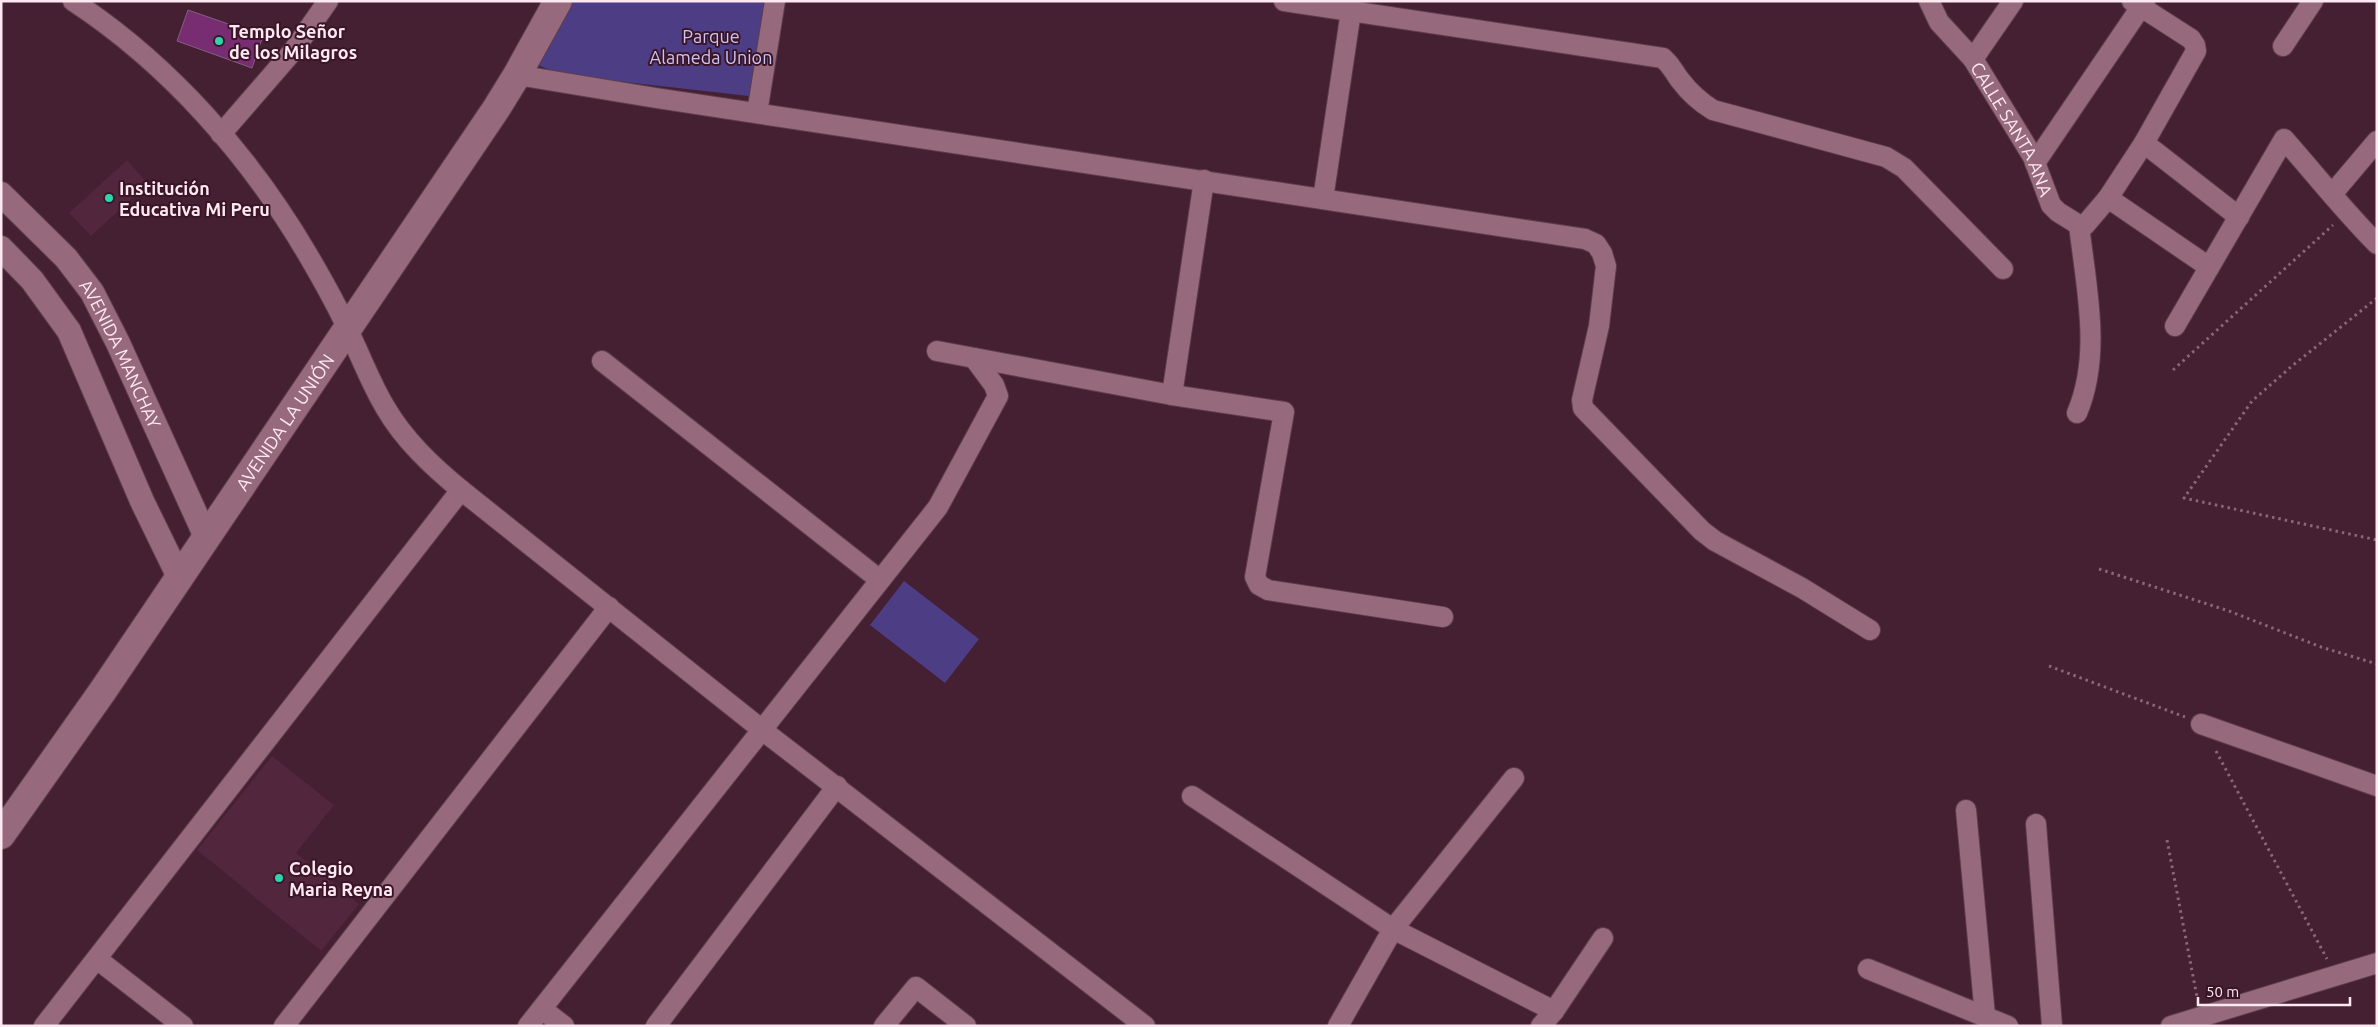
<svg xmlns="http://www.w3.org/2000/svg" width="2378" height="1027" font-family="Ubuntu,sans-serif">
<rect width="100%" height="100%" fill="#451f32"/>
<path fill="#52263d" d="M127 160 148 184 91 236 69 213Z
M272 756 334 805 296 853 359 904 321 951 197 850Z"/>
<path fill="#4d3d85" d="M565 1H765L749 96 562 75 533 63Z
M904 581 979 639 945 683 870 625Z"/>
<path fill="#782c72" stroke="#825f7e" d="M188 10 263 36 252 68 177 41Z"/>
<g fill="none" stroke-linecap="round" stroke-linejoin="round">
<defs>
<g id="minor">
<path d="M73 1C169 64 250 156 308 255 322 279 336 303 347 328 360 354 370 382 385 407 404 440 432 466 461 490L761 729 1145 1026"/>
<path d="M1284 1 1663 58C1673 67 1673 71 1680 80 1689 92 1700 102 1713 110L1886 157 1904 168 2003 269"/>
<path id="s1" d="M1929 1 1939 22 1973 59 2033 157 2051 205 2058 212 2079 225H2085L2108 198 2144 143 2196 51 2195 45 2191 39 2132 1"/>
<path d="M2283 46 2313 1"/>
<path d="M1973 59 2013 1"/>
<path d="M517 75 656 98 1585 239 1596 244 1602 253 1606 266 1599 326 1582 400 1583 408 1702 531 1715 541 1802 588 1870 630"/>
<path d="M757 113 775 1"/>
<path d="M221 134 293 51 328 1"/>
<path d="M2144 143 2239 217"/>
<path d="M2035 163 2145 1"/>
<path d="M2333 193 2377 141"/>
<path d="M2108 198 2209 267"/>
<path d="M1323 199 1351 11"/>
<path d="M2175 326 2284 139C2315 174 2344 211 2377 244"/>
<path d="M937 351 1172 395 1284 412 1255 577 1259 585 1268 590 1443 617"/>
<path d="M602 361 880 580"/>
<path d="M1172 395 1204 180"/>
<path d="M2077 413C2102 354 2086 287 2079 225"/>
<path d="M2201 724 2377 786"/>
<path d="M1192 796 1393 929 1554 1011"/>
<path d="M1966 810 1985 1016"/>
<path d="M2036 824 2052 1026"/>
<path d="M97 959 183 1026"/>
<path d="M1868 969 2008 1026"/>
<path d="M542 1009 564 1026"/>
<path d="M44 1026 461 490"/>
<path d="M284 1026 609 607"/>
<path d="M528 1026 938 507 998 396 994 385 974 358"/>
<path d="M656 1026 837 786"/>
<path d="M884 1026 916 987 966 1026"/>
<path d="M1338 1026 1393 929 1514 778"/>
<path d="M1541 1026 1554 1011 1603 938"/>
<path d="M2171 1026 2377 963"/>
</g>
<g id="tertiary">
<path id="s2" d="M1 194 66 258 92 292 118 343 206 537"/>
<path d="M1 248 32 280 69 331 142 501 179 577"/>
</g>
<g id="secondary">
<path id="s3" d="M1 835 102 692 496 109 517 75 558 1"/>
</g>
</defs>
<use href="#minor" stroke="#5d3d4d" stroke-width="22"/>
<use href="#tertiary" stroke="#5d3d4d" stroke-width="26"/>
<use href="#secondary" stroke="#5d3d4d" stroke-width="30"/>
<path stroke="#886877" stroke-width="3" stroke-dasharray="2.5 4" stroke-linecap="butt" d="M2377 298 2292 366 2252 401 2184 498 2377 540
M2173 370 2333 225
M2099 569 2229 611 2321 647 2377 664
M2049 666 2185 717
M2216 751 2327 959
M2167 840 2197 997"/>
<use href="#minor" stroke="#96697d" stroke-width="20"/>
<use href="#tertiary" stroke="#96697d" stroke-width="24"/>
<use href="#secondary" stroke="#96697d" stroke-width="28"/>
</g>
<g fill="#2ed4ab" stroke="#3a1528" stroke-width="2">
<circle cx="219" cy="41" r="5"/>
<circle cx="109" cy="198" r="5"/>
<circle cx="279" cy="878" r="5"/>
</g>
<g text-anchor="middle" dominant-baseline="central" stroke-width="4" stroke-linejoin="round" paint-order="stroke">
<g font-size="18" font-weight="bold" fill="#fee9f2" stroke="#3a1528" text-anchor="start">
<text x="229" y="31">Templo Señor<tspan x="229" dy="21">de los Milagros</tspan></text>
<text x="119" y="188">Institución<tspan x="119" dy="21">Educativa Mi Peru</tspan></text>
<text x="289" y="868">Colegio<tspan x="289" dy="21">Maria Reyna</tspan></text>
</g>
<g font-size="18" fill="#cbc5f5" stroke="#3a1528">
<text x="711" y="36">Parque<tspan x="711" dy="21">Alameda Union</tspan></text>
</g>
<g font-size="18" fill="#fee9f2" stroke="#3a1528">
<text stroke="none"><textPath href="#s1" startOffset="154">CALLE SANTA ANA</textPath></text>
<text stroke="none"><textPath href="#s2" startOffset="202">AVENIDA MANCHAY</textPath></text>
<text stroke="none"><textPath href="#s3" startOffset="501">AVENIDA LA UNIÓN</textPath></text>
</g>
</g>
<rect width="2378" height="1027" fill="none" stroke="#fee9f2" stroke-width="5"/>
<path d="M2198 997v8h152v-8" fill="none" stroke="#fee9f2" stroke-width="2.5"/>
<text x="2206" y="997" font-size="15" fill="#fee9f2" stroke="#3a1528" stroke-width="4" paint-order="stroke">50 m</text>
</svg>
